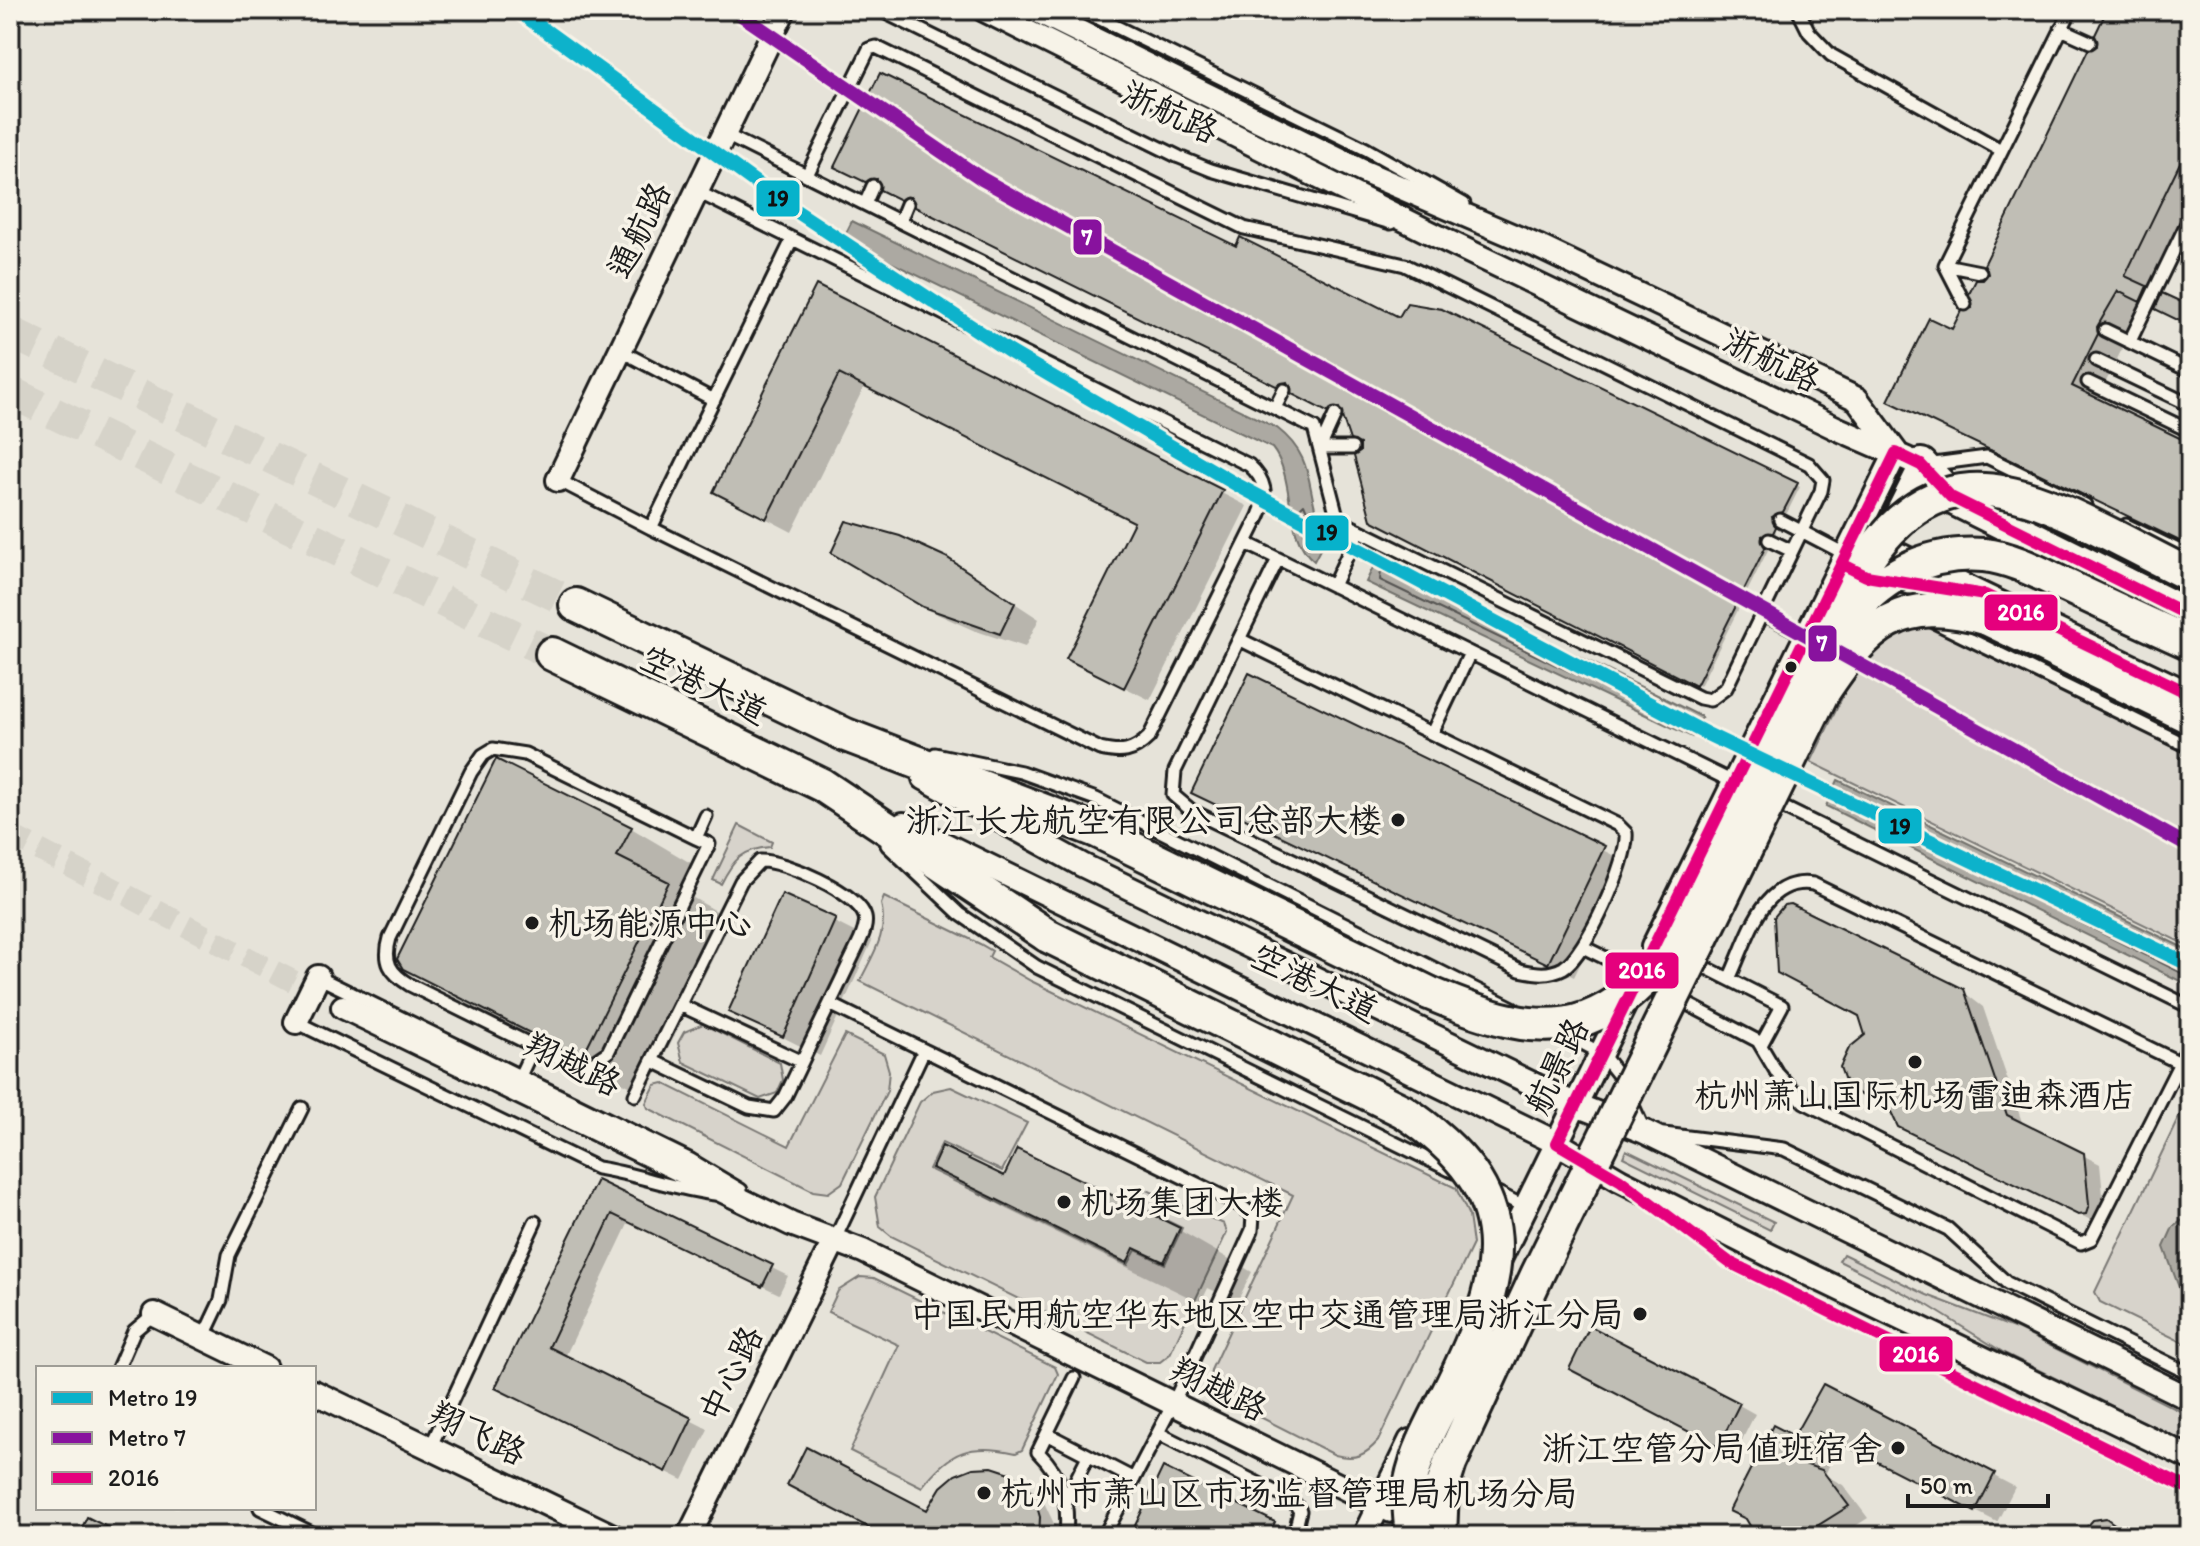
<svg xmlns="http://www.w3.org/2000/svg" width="2200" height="1546" font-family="Itim,'LXGW WenKai TC',sans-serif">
<rect width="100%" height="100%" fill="#f7f3e8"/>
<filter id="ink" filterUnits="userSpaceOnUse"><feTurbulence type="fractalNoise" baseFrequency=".0125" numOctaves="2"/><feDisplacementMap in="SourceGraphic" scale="16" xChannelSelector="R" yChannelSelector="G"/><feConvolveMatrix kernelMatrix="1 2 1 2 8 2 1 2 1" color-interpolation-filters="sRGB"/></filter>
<g filter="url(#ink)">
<path fill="#e6e3d9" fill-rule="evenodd" d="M10 10H2190V1536H10ZM38 1368H314V1508H38Z"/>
<path fill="#d7d3cb" stroke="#7a7874" stroke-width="2" d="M1917 625H1951L2190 740V947L1811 762 1862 656 1887 636Z
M739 825 772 842 770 847C742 849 733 860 721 884L713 880Z
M884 897 980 944 992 951 989 957 1031 981 1456 1188 1469 1216 1473 1244 1378 1441C1365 1456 1355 1460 1335 1455L1217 1395 1210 1384 1211 1370 1293 1195 860 981C872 956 889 932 881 904Z
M703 1024 780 1063 783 1080 777 1093 760 1099 683 1062 678 1043 684 1032Z
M845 1035 884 1054 889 1071 887 1091 842 1183 828 1193 813 1191 648 1108 646 1103 655 1085 663 1083 789 1146Z
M951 1087 1027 1123 1002 1171 942 1143 929 1169 1128 1265 1136 1250 1165 1264 1182 1228 1137 1206 1145 1189 1224 1224 1227 1232 1170 1354 1160 1362H1146L891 1236 880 1227 875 1197 920 1102 933 1091Z
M2190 1094V1346L2100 1302 2095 1292Z
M1626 1150 1774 1222 1770 1230 1623 1157Z
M1843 1254 1927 1295 2019 1330 2190 1416V1444L2006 1354 1924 1303 1839 1261Z
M860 1277 874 1278 1055 1367 1058 1374 1022 1450 1016 1453C971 1443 950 1450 922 1487L850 1451 899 1345 828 1312 838 1291Z"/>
<path fill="#aca9a2" stroke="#72716c" stroke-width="2" d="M852 221 1277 428C1321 462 1302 496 1327 536L1314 561C1282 535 1297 479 1272 448L843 239Z
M1378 557 1702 717 1692 737 1366 582Z
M1838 780 2190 951V986L1826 806Z
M2190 1215V1297L2180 1290 2164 1247 2173 1227Z"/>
<path fill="#0003" d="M2085 10H2190V207L2150 290 2190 309V341L2177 334 2181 322 2144 304 2122 342V349L2097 400 2190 445V546L1891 400 1975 309 2100 46 2104 20Z
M837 166 1237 249 1400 320 1442 310 1800 487 1787 513 1774 518 1776 534 1764 537 1768 550 1700 686 1373 519 1362 444 1342 409 1332 412 1293 393 1290 383 1281 387 920 208 913 198 905 200 886 191 880 180 870 183Z
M817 288 1247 506 1150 700 1094 672 1136 523 864 387 792 532 740 505Z
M833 552 946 558 1039 619 1025 647 973 630 928 610Z
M1250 676 1629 863 1574 977 1194 792Z
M631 828 694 865 681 891 732 920 647 1091 641 1092 469 1005 404 968Z
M783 896 872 941 820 1056 731 1011Z
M1957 987 1983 1007 2023 1125 2100 1164 2105 1215 2097 1223 1917 1136 1890 1105 1848 1085Z
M934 1167 1005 1178 1179 1230 1252 1272 1237 1302 1208 1288 1201 1303 1007 1209Z
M598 1183 788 1276 779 1294 629 1222 565 1357 708 1429 683 1480 514 1397Z
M1588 1378 1739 1405 1755 1414 1735 1454Z
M1824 1387 2015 1487 1997 1522 1840 1442 1825 1475 1843 1485 1868 1518 1840 1536H1758L1795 1439Z
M1010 1475 1041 1496 1056 1528V1536H884Z
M1274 1523 1291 1533 1289 1536H1132Z"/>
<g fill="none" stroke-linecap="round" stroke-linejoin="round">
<path stroke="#565452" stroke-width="2" d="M1304 504 1317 536 1313 542 1305 534 1300 508Z
M1381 570 1688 719 1689 725 1684 727 1380 580Z
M2190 958 1845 793 1838 799 1840 804 2190 977"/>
</g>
<path fill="#c0beb5" stroke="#1c1c1c" stroke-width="2" d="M2107 10H2190V142L2125 276 2147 286 2140 302 2118 291 2097 327 2098 334 2072 386 2190 443V546L1888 401 1929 318 1952 329 1961 311 1972 308 1969 294 1976 280H1983L1988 274 1984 265 2088 50 2097 46 2095 35Z
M880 73 1236 246 1240 237 1399 317 1407 303 1442 309 1798 483 1783 512 1772 517 1776 527 1773 533 1762 536 1765 548 1696 686 1371 520 1354 456 1360 452V444L1350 440 1339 408 1327 412 1292 394 1287 382 1276 386 915 207 911 197 900 200 880 190 877 179 865 182 834 167Z
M816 285 1223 490 1124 688 1066 659 1134 522 839 374 766 519 713 492Z
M2162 293 2190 306V326L2155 309Z
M846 521 900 536 946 557 1015 603 1000 634 923 607 831 553Z
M1249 673 1605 846 1548 964 1191 793Z
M496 759 632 827 617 856 669 882 583 1055 576 1056 403 969 397 959Z
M782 894 836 918 783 1037 728 1012Z
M1791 904 1964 989 2007 1115 2084 1153 2089 1205 2086 1214 2078 1215 1898 1127 1885 1099 1863 1096 1847 1086 1840 1067 1849 1048 1865 1035 1859 1016 1777 973 1774 917 1784 905Z
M942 1146 1004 1176 1017 1149 1180 1228 1164 1262 1134 1248 1127 1263 932 1168Z
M597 1180 773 1265 762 1287 612 1214 549 1347 692 1418 666 1472 495 1388Z
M1590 1326 1740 1403 1718 1447 1569 1369Z
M1823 1384 1995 1473 1975 1512 1819 1432 1804 1464 1822 1470 1849 1506 1801 1536H1783L1775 1526 1764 1536H1756L1746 1519 1729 1511 1773 1425 1794 1436Z
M806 1447 927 1510 941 1487 955 1475 973 1468 992 1467 1010 1473 1025 1484 1035 1500 1040 1517 1039 1536H885L787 1485Z
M1163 1467 1275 1522 1268 1536H1130Z
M87 1517 125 1536H78Z
M2106 1518 2131 1536H2079L2093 1520Z"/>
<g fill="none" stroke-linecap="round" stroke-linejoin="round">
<path stroke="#d6d3c9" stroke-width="22" stroke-dasharray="22 11" stroke-linecap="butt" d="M10 835 343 1007"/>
<path stroke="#d6d3c9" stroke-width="32" stroke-dasharray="32 16" stroke-linecap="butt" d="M10 332 576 605
M10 392 552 654"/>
<defs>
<path id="lane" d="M880 10 1179 157 1211 170 1391 223
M1082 10 1366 149 1464 204
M1798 10 1809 32 1831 55 2001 150
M2061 29 2090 42
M724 134 1314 428 1338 520 1700 698 1710 700 1726 688 1821 491 1823 480 1809 464 1405 265 1244 228 876 47 869 49 807 175
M696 191 1249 465C1266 480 1268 495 1259 516L1149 737C1133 753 1121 754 1100 749L651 528 792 240
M865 204 873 186
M900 221 907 204
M1945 265 1980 272
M1965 304 1945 265 2071 10
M2105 330 2190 371
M2130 341 2190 217
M619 350 714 400
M2096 360 2190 405
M2088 382 2190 431
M1275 408 1284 390
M1335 415 1320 448H1352
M1926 465 1987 457 2085 505
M558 480 651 528
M1780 520 1847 555
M2126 525 2190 556
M1769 540 1792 551
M1246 543 1737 784
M1333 586 1359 530
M1762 613 1806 636
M1932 621 2190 747
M1239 639 1618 825 1626 833C1629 859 1586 955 1563 968 1548 976 1535 973 1520 970L1192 811 1173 795 1175 771 1278 559
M1432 733 1470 653
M935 754 1021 772 1096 799 1513 1008
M1770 801 2190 1007
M696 838 525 754 493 749 483 755 471 772 390 938C383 962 390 973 410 985L572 1065 592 1063 608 1052 709 844 696 838 706 816
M887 845 960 914 1037 967 1454 1172
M1583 947 1640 975
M1695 962 1782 1006 1761 1045
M318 977 691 1160 741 1190
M1729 979C1748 940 1761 876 1813 884L2180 1063
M1676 998 1758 1041 1777 1073 1804 1102 2081 1243 2091 1239 2190 1043
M830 1004 1240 1205 1253 1215 1252 1230 1173 1404 1104 1536
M680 1005 802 1062
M296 1022 597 1168C637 1174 674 1189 715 1194
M1561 1032 1601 1053 1620 1077 1644 1130
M520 1076 534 1046
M635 1095 741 881 760 861C783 860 859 893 865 917 867 925 863 934 860 941L785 1097 774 1111 749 1107 653 1061
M1664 1134 1784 1149 1948 1229 2007 1283 2190 1374
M1488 1188 1525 1207
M1657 1208 1729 1262 2190 1489
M834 1241 924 1050
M203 1338 221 1300 229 1255 302 1108
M118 1368 134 1331 154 1314
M1158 1433 1293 1501 1300 1511 1294 1536
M1047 1434 1134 1479
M430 1448 535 1222
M1067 1498 1088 1456
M260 1508 318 1536
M1066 1536C1069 1501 1063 1477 1038 1452L1074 1378"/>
<path id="street" d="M984 10 1447 241 1836 428 1921 465 1892 523
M1035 10 1362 171 1537 246 1857 399 1896 452
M558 480 784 10
M1865 542 1881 546 2190 694
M1887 579 1956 589
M924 778 1082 865 1576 1105 1645 1132 2190 1399
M903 824 1557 1143 1620 1180 1771 1256 2190 1458
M1653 947 1896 453
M343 1007 791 1224 863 1251 1391 1511
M296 1022 318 977
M1498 1263 1629 996
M154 1314 265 1368
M314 1392 613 1536
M689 1536 834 1241
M1364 1536 1410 1441"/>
<path id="secondary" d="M1921 465 1951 497 2190 616
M576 605 846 735 1097 831
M552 654 822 785 1048 936"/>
</defs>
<use href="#lane" stroke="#1c1c1c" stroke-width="17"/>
<use href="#street" stroke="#1c1c1c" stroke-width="28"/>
<use href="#secondary" stroke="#1c1c1c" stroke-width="38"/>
<use href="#lane" stroke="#f7f3e8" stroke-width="11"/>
<use href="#street" stroke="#f7f3e8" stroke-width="22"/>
<use href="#secondary" stroke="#f7f3e8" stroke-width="32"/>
<defs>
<path id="secondary-bridge" d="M1833 618C1933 412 2033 498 2190 575
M1097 831 1429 993C1477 1013 1535 1037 1587 1018 1653 993 1683 928 1711 868 1731 828 1750 788 1769 748 1812 660 1867 546 1984 555 2014 558 2043 575 2069 587 2109 606 2150 625 2190 643
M1048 936 1403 1111C1527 1193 1508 1273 1449 1391 1435 1419 1417 1450 1411 1481 1408 1499 1410 1518 1412 1536
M1440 1536 1442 1489 1450 1463 1538 1273 1822 694C1868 624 1900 594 1988 619L2190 717"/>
</defs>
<use href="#secondary-bridge" stroke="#1c1c1c" stroke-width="38" stroke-linecap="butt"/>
<use href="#secondary-bridge" stroke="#f7f3e8" stroke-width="32"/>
<defs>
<path id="bus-1" d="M1842 564 1866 576 1985 595 2190 694
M2190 616 1951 497 1921 465 1896 453 1557 1143 1620 1180 1729 1262 2190 1489"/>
</defs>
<use href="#bus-1" stroke="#f7f3e8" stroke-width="18"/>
<use href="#bus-1" stroke="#e5007d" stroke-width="12"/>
<defs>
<path id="metro-1" d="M517 10 781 201 1010 352 1239 486 1705 733 2190 965"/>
<path id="metro-2" d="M734 10 982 179 2190 847"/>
</defs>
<use href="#metro-1" stroke="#f7f3e8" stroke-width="20"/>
<use href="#metro-2" stroke="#f7f3e8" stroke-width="20"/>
<use href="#metro-1" stroke="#07b2cb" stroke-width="14"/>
<use href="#metro-2" stroke="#88129e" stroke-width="14"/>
</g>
</g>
<g fill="#1c1c1c" stroke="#f7f3e8" stroke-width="3">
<circle cx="1791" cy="667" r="7"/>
<circle cx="1398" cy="820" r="8"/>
<circle cx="532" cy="923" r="8"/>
<circle cx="1915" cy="1062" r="8"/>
<circle cx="1064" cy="1202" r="8"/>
<circle cx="1640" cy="1314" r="8"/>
<circle cx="1898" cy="1448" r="8"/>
<circle cx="984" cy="1493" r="8"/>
</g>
<g text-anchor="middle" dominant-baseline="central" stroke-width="7" stroke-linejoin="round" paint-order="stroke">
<g font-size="34" fill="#1c1c1c" stroke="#f7f3e8">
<text transform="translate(1170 112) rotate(25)">浙航路</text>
<text transform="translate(639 230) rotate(-64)">通航路</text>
<text transform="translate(1772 360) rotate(26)">浙航路</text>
<text transform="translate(704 685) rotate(26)">空港大道</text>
<text transform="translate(1315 983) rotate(26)">空港大道</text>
<text transform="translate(573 1064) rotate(26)">翔越路</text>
<text transform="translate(1557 1066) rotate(-64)">航景路</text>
<text transform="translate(731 1374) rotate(-64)">中心路</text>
<text transform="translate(1219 1389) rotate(26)">翔越路</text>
<text transform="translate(478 1433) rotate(26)">翔飞路</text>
</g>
<g font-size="34" fill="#1c1c1c" stroke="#f7f3e8" text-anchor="end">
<text x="1382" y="820">浙江长龙航空有限公司总部大楼</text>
<text x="548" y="923" text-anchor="start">机场能源中心</text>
<text x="1915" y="1095" text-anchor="middle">杭州萧山国际机场雷迪森酒店</text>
<text x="1080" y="1202" text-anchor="start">机场集团大楼</text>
<text x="1624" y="1314">中国民用航空华东地区空中交通管理局浙江分局</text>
<text x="1882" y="1448">浙江空管分局值班宿舍</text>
<text x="1000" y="1493" text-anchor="start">杭州市萧山区市场监督管理局机场分局</text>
</g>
</g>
<g stroke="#f7f3e8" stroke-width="3">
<rect x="755" y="179" width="46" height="39" rx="8" fill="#07b2cb"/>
<rect x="1072" y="218" width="31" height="38" rx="8" fill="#88129e"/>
<rect x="1304" y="514" width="46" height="38" rx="8" fill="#07b2cb"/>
<rect x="1983" y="593" width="76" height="39" rx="8" fill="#e5007d"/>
<rect x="1807" y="624" width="31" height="39" rx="8" fill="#88129e"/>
<rect x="1877" y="807" width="46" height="38" rx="8" fill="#07b2cb"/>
<rect x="1604" y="951" width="76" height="39" rx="8" fill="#e5007d"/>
<rect x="1878" y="1335" width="76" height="38" rx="8" fill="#e5007d"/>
</g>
<g font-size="22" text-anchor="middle" font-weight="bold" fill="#fff">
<text x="1087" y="245">7</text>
<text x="2021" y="620">2016</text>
<text x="1822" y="651">7</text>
<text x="1642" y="978">2016</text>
<text x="1916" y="1362">2016</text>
</g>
<g font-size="22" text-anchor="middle" font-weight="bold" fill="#111">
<text x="778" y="206">19</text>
<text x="1327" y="540">19</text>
<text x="1900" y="834">19</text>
</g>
<rect width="2200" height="1546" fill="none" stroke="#f7f3e8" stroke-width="40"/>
<rect x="20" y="20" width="2160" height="1506" fill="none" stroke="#1c1c1c" stroke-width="3" filter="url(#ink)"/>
<rect x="36" y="1366" width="280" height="144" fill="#f7f3e8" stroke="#9f9d96" stroke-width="2"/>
<rect x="52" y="1392" width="40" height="12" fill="#07b2cb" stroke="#9f9d96" stroke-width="2"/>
<text x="108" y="1406" font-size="24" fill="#1c1c1c">Metro 19</text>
<rect x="52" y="1432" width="40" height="12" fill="#88129e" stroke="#9f9d96" stroke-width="2"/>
<text x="108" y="1446" font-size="24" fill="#1c1c1c">Metro 7</text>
<rect x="52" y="1472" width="40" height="12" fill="#e5007d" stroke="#9f9d96" stroke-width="2"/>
<text x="108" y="1486" font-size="24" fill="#1c1c1c">2016</text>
<path d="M1908 1494v12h140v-12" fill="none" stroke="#1c1c1c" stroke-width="4"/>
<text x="1920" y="1494" font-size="24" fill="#1c1c1c" stroke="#f7f3e8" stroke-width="6" paint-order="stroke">50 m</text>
</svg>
